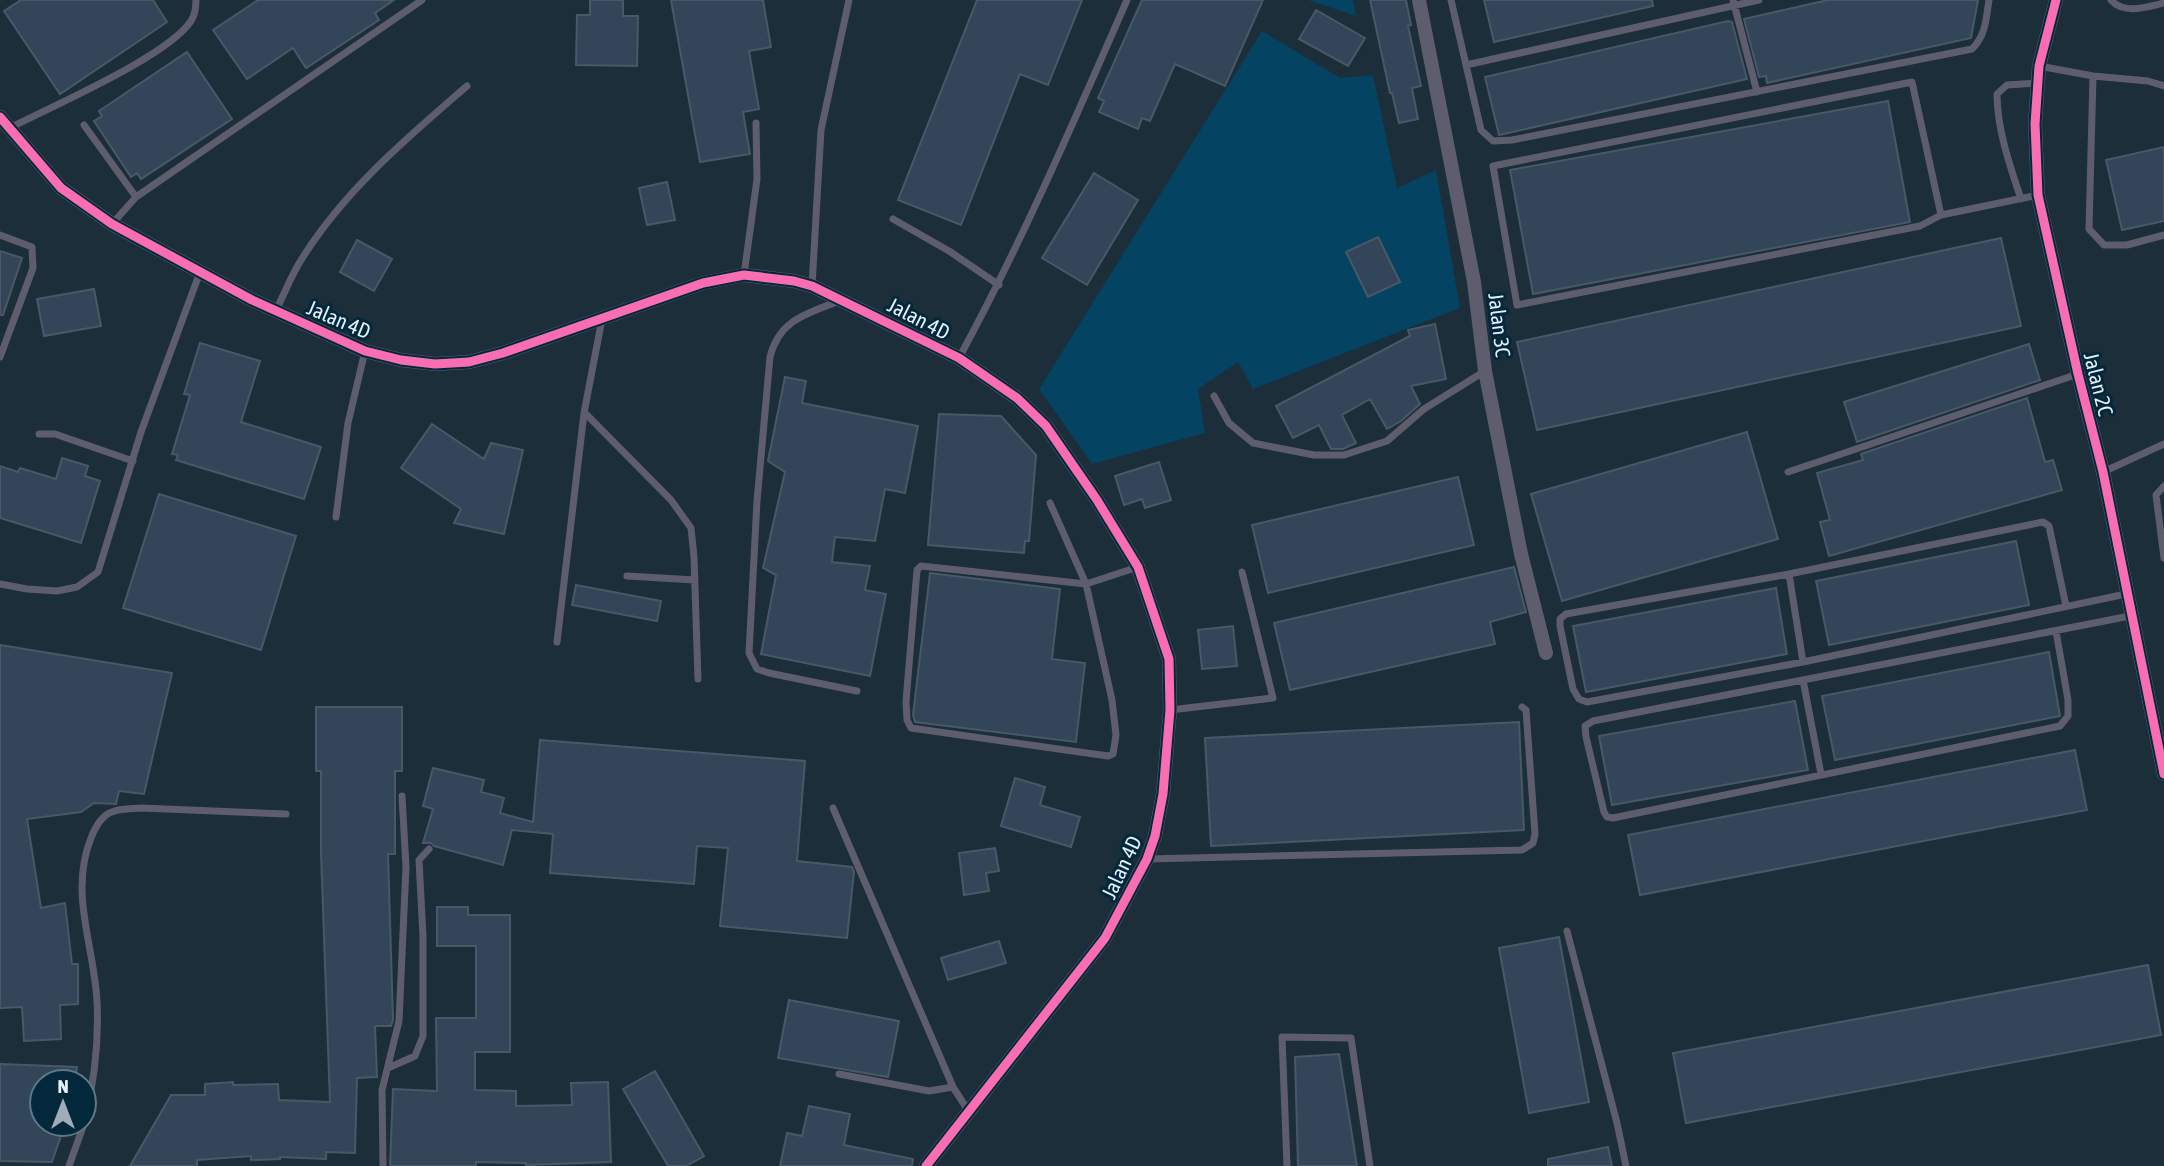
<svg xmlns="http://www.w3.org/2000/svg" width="2164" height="1166" font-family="'Asap Condensed',sans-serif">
<rect width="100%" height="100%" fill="#1b2e39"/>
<path fill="#044361" d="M1308 0H1353L1356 16Z
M1262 31 1340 78 1373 75 1397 188 1436 170 1460 308 1253 389 1238 362 1198 389 1205 433 1092 464 1039 389Z"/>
<path fill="#334659" stroke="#495867" stroke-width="2" d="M21 0H153L167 22 60 94 4 11Z
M258 0H394L375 13 379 20 306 68 293 48 247 79 213 30Z
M590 0H623V16H638L637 66 576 65 577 15H590Z
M671 0H763L771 47 749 51 759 109 743 112 750 154 700 162Z
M977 0H1082L1048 85 1020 74 961 225 898 200Z
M1142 0H1263L1225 86 1175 64 1150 121 1142 118 1138 129 1099 112 1104 101 1098 98Z
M1370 0H1406L1411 25 1408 26 1421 86 1412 88 1418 119 1399 123 1392 93H1390Z
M1484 0H1652L1653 6 1494 42Z
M1828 0H1978L1971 38 1767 83 1766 76 1759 77 1744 19Z
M1316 10 1365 38 1348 66 1299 39Z
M1728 21 1732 22 1747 79 1499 135 1485 77Z
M187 52 232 119 141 179 137 173 131 177 94 121 102 116 99 111Z
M1888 101 1910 222 1533 294 1510 170Z
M2164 147V221L2122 230 2106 160Z
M1094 173 1138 200 1087 285 1042 258Z
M667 182 675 220 647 225 639 188Z
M1378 237 1400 282 1368 297 1346 252Z
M2001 238 2021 326 1537 430 1517 342Z
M357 240 392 259 374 291 340 272Z
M0 251 22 258 3 315H0Z
M94 289 101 326 44 336 37 299Z
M1435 324 1446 379 1411 386 1420 404 1401 421 1387 429 1370 399 1342 415 1356 443 1343 449H1331L1319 425 1293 438 1276 406 1410 336 1408 330Z
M200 343 260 361 241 422 321 447 304 499 176 460 178 455 172 454 190 395 184 394Z
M2029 344 2040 380 1857 442 1844 402Z
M785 377 806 381 802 403 918 426 905 493 885 489 875 541 835 537 832 562 870 566 865 590 886 594 870 676 761 654 776 575 763 568 785 472 768 461Z
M2027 398 2045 462 2053 460 2062 490 1829 556 1820 522 1830 520 1817 473 1863 460 1861 454Z
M939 414 1001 416 1036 455 1029 541H1025L1024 553 928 545Z
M432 424 484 459 491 443 523 450 504 534 454 523 461 509 401 468Z
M1747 432 1778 539 1562 601 1531 494Z
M62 458 88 466 85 476 100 481 81 543 0 518V466L18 472 20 468 56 479Z
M1159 462 1171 500 1145 508 1142 499 1124 505 1115 476Z
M1458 477 1474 545 1268 593 1252 525Z
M159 494 296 536 261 650 123 608Z
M2016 541 2029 605 1829 645 1816 581Z
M1514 567 1526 612 1490 622 1495 644 1290 690 1274 623Z
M930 573 1060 589 1052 659 1085 663 1076 742 915 722 913 715Z
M576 585 661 601 657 621 572 605Z
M1776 588 1787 654 1586 692 1573 626Z
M1233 626 1237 666 1202 669 1198 630Z
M0 645 172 673 144 794 119 791 116 804 94 803 81 812 27 819 41 908 65 903 72 964H78V1004L60 1005 61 1039 24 1041 22 1007 0 1008Z
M2049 652 2060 716 1835 760 1822 696Z
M1795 701 1808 770 1612 805 1599 736Z
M316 707H402V771H395V854H388L393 1020 391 1026H375L377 1077 357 1078 355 1153 326 1152V1159L280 1157V1159L251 1160V1156L197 1160V1166H130L171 1095H205V1084L233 1082V1085L278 1084 279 1100 330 1102 321 854V771H316Z
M1519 722 1524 830 1211 846 1205 738Z
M540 740 805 761 797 861 852 867 854 872 847 938 720 926 728 848 697 846 694 884 550 873 553 834 512 830 503 865 434 846 431 843H423L433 809 423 806 433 768 484 780 481 792 504 798 500 813 533 822Z
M2075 750 2087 810 1640 895 1628 835Z
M1015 778 1045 787 1040 805 1080 817 1071 847 1001 826Z
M995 848 999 871 986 873 989 891 964 895 959 853Z
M437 907H468V915H510V1052H475V1090L516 1091V1106L572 1105 571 1083 608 1082 611 1162 526 1165V1163L476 1162V1166H390L393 1089 437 1091 436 1018H476V946H437Z
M1559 937 1589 1102 1529 1113 1499 948Z
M999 941 1006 963 948 980 941 958Z
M2148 965 2161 1035 1686 1123 1673 1053Z
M789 1000 899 1021 888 1077 778 1058Z
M1339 1054 1357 1166H1298L1295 1057Z
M0 1064 77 1067 75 1082H42V1124H65L52 1162 0 1161Z
M655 1071 704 1156 686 1166H668L623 1089Z
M809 1106 850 1114 844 1145 913 1159 912 1166H780L787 1133 802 1136Z
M1608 1147 1612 1166H1548V1159Z"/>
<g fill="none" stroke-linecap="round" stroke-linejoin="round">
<path stroke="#5e5d6d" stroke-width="7" d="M1451 0 1481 130 1493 141 1512 140 1972 49C1986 35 1986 19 1989 0
M1733 0 1757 92
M2111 0C2124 15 2147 7 2164 3
M1466 65 1759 0
M2039 66 2093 76 2148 81 2164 86
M2093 76 2089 229 2104 245H2127L2164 235
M84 125 136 197
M10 128C52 106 167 57 191 21 195 15 196 7 196 0
M2021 199C2010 166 1997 129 1997 94L2007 85 2038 83
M1941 215 1920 226 1517 305 1493 166 1912 82 1941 215 2038 195
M893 219 949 251 999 285
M112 224 136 197 422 0
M0 235 32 247 33 268 0 357
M744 275 757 179 756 123
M812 286 821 130 849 0
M839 301C806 314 779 320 770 357L757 501 749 653 757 669 769 673 857 691
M276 310C285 293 292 273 303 257 346 189 407 138 467 86
M959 358C1022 242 1074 121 1127 0
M1214 396 1229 423 1253 443 1314 455H1344L1387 441 1424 409 1485 371
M585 413 671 500 691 528 694 557 698 679
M39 434H55L133 461
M1788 472 2078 374
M2103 472 2164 444
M2164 486 2156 495 2164 558
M1050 503 1086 584 1112 700 1116 735 1113 754 1108 756 911 728 907 720 906 701 917 570 921 566 1086 584 1138 567
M336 517 348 423 365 351
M1789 574 1803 662
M627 576 695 580
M0 584 27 589 57 591 77 587 98 572 141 432 200 272
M2066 606 2049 526 2043 522 1789 574 1566 614 1560 619V626L1573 689 1579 699 1587 702 1803 662 2126 594
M2056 631 2068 700V716L2060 726 1613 818 1607 817 1604 812 1586 737 1585 726 1593 721 2130 616
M557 642 584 413 602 319
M1803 680 1821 774
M1170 710 1273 698 1242 572
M833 808 953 1087 969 1112
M1148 859 1522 850 1533 843 1535 834 1526 710 1522 707
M1567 931 1617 1123 1626 1166
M388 1068 415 1056 423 1036V937L419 860 429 849
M839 1074 929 1091 953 1087
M84 1123C94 1084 99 1041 97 1001 94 945 69 893 91 838 94 830 98 822 105 816 114 808 130 809 141 808L286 814
M69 1166 84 1124
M383 1166 382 1090 399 1021 406 867 402 796
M1287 1166 1282 1037 1351 1038 1370 1166"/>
<path stroke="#5e5d6d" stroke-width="14" d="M1419 0 1474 282 1485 371 1521 554 1546 653
M2056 0 2039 66 2035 124 2038 195 2078 374 2103 472 2164 774
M0 117 61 188 112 224 252 300 365 351 401 360 435 364 469 362 503 353 703 283 744 275 794 281 812 286 959 358 1017 398 1046 426 1097 500 1138 567 1169 659 1170 710 1163 794 1155 836 1147 859 1105 938 926 1166"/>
<defs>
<path id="cycleway" d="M2056 0 2039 66 2035 124 2038 195 2078 374 2103 472 2164 774
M0 117 61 188 112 224 252 300 365 351 401 360 435 364 469 362 503 353 703 283 744 275 794 281 812 286 959 358 1017 398 1046 426 1097 500 1138 567 1169 659 1170 710 1163 794 1155 836 1147 859 1105 938 926 1166"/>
</defs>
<use href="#cycleway" stroke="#03283b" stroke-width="13"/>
<use href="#cycleway" stroke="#f96db3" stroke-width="9"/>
</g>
<g text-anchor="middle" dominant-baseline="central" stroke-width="6" stroke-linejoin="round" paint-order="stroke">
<g font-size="21" fill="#e5f2fb" stroke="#03283b">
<text transform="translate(919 318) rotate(27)">Jalan 4D</text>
<text transform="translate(339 319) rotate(23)">Jalan 4D</text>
<text transform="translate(1500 325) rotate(83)">Jalan 3C</text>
<text transform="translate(2099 384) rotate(76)">Jalan 2C</text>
<text transform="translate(1121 867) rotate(-65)">Jalan 4D</text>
</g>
</g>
<g transform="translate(63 1103)"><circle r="33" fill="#03283b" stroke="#5d7988" stroke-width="2"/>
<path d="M0-5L12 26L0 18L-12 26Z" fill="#9eadb7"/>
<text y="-10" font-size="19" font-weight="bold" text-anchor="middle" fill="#e5f2fb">N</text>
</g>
</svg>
